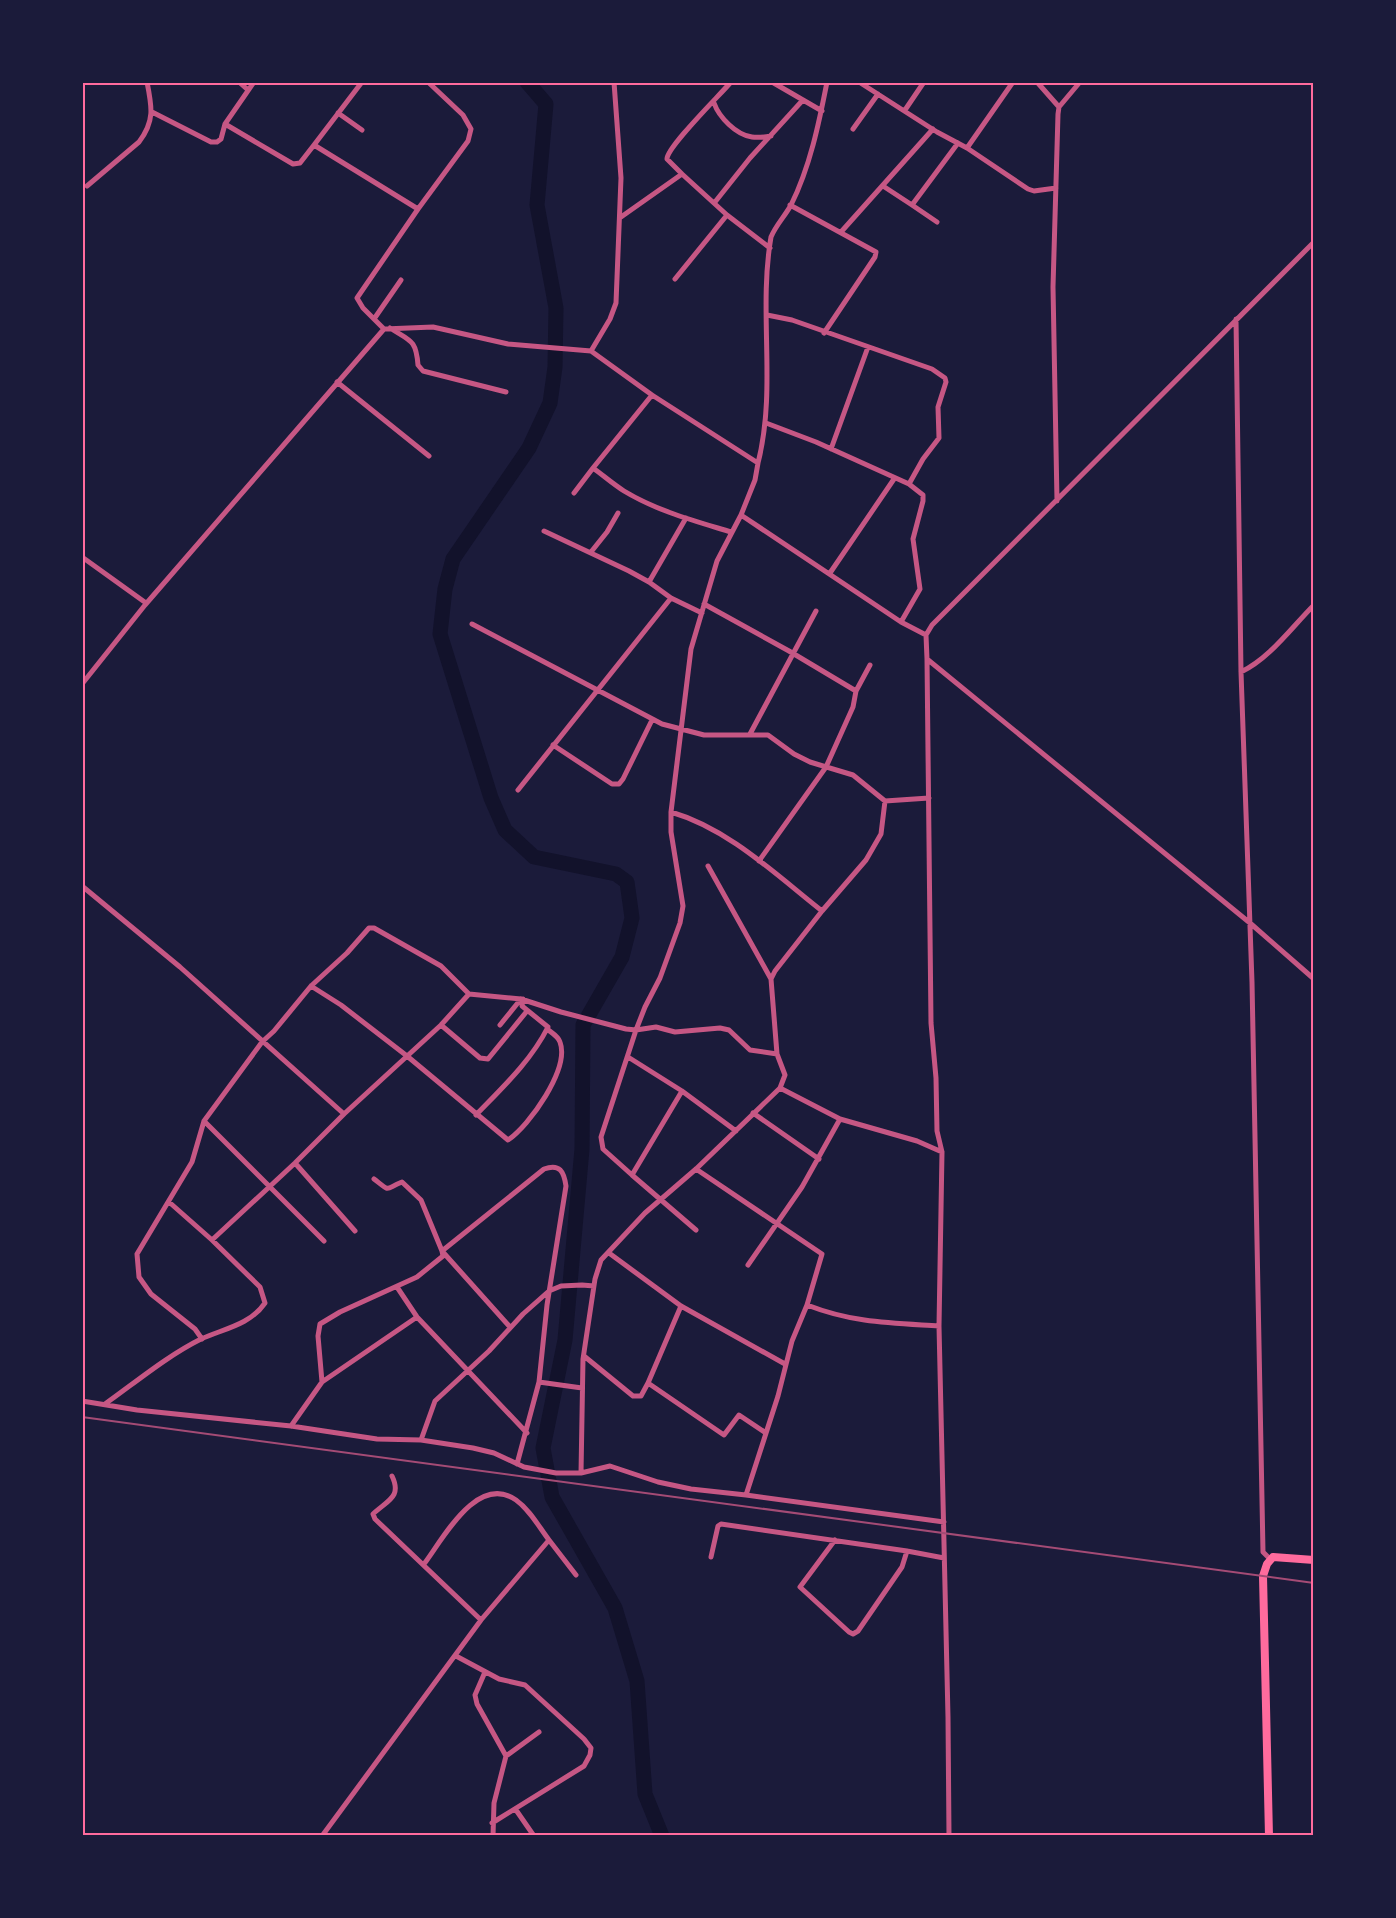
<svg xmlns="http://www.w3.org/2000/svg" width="1396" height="1918" font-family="'Noto Sans',sans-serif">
<rect width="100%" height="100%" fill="#1b1b3a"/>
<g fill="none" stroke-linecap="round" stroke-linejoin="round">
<path stroke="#12122b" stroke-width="15" d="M527 82 546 104 537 205 556 308 555 367 550 403 529 448 453 559 445 589 440 634 491 798 505 830 534 857 616 874 627 882 632 918 622 957 583 1025 582 1149 565 1340 543 1448 552 1497 615 1608 637 1681 645 1794 662 1836"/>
<path stroke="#c65784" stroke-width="5" d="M239 82 248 90
M362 82 314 145 418 209 357 298 363 308 384 329
M614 82 621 178 616 303 610 319 591 351 652 395 758 463 755 480 741 515 901 622 926 635
M772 82 822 111
M859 82 937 132 967 148 1028 189 1034 191 1056 188
M1037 82 1059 107
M714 103C719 117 736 135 752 137 758 138 765 137 771 136
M905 110 924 82
M152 112 211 142H217L221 139 225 124 254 82
M338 113 362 130
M225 124 293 164 300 163 314 145
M853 129 878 94
M967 148 1013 82
M682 174 727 215 770 248
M87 186 139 142C155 121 152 107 147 82
M883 186 912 205
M715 202 750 158 802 101
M790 205 876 252 875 257 824 333
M418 209 468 141 471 129 463 115 428 82
M621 217 682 174 667 159C667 147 719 96 731 82
M937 222 912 205 958 143
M841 232 933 129
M1314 242 932 625 926 635 927 659 1250 923 1314 979
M675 279 727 215
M767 315 792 320 932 369 945 378 946 382 938 407 939 438 923 459 909 484
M374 319 401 280
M1236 319 1241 672 1252 982 1263 1552 1270 1559
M390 328C410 341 416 339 418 365L423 371 506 392
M337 382 429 456
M652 395 593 468C604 476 613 484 624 491 657 511 695 521 731 532
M766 423 816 442 909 484 923 495V501L913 539 920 589 901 622
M831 449 868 347
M758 463C777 388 758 312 771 237 776 225 785 216 791 205 810 167 819 123 827 82
M574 493 593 468
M1057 501 1053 287 1058 114 1059 107 1080 82
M544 531 629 571 649 582 671 598 702 613
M591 552 607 532 618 513
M82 557 146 603
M830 573 894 479
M649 582 686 518
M704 604 789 651 856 691
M472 624 662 724 704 735H768L794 754 810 762 853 775 885 801 929 798
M927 659 931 1023 936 1078 937 1131 942 1152 939 1326 948 1717 949 1836
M1241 672C1270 658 1291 628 1314 605
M82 684 145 605 384 329 433 327 508 344 591 351
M750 734 816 611
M553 745 612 784H619L623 779 652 720
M518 790 671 598
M671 812C729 829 775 874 822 911
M759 861 826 767 853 707 856 691 870 665
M708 866 771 979
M82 886 180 967 344 1114
M311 986 341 1005 407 1056 508 1140C529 1126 570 1069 560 1042 558 1036 552 1033 547 1029
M441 1025 480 1058 488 1059 527 1011
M500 1025 521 999
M628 1057 682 1091
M753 1113 819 1159
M476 1115C502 1088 531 1061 548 1027L522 1006 523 999
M840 1119 917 1141 942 1152
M204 1121 324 1241
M295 1163 355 1231
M632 1175 603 1149 601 1137 636 1030 656 1027 675 1032 720 1028 729 1030 750 1050 777 1054
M374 1179C392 1193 384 1189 402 1182L421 1200 442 1251 510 1327
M169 1202 212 1240 295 1163 344 1114 441 1025 469 994
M696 1230 632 1175 682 1091 736 1131
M609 1253 681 1306 785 1364
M748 1265 802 1187 840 1119 780 1088
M397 1287 417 1317 527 1433
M807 1305C853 1323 891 1323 939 1326
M202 1339 195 1329 151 1294 139 1277 137 1254 192 1162 204 1121 262 1042 274 1031 311 986 347 953 369 928H374L441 966 469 994 521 999 561 1012 626 1029 636 1030 645 1007 660 978 680 923 683 906 671 832V812L691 649 717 561 741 515
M584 1356 633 1396H641L648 1383 681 1306
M322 1382 417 1317
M539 1382 582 1388
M648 1383 721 1433 724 1435 739 1415 766 1433
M82 1401 137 1410 291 1426 377 1439 421 1440 473 1448 494 1453 524 1467 556 1473H581L610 1466 658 1482 691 1489 746 1495 778 1396 792 1341 807 1305 822 1254 696 1169
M105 1404C136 1382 167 1356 201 1339 223 1329 250 1325 265 1303L260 1287 212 1240
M291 1426 322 1382 318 1336 320 1324 340 1312 417 1277 443 1256 442 1251 544 1169C560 1163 564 1172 566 1186L547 1305 539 1382 517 1464
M421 1440 435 1401 489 1351 523 1314 549 1291 561 1286 582 1285 594 1286
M581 1473 583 1359 595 1279 601 1260 645 1213 696 1169 780 1088 785 1075 777 1054 771 979 775 971 822 911 866 860 881 834 885 801
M392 1476C402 1497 388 1500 373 1514L375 1519 481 1620
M746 1495 944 1522
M835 1540 800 1587 849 1632 853 1634 858 1631 902 1567 907 1551
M711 1557 718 1526 721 1524 907 1551 944 1558
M424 1564C443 1539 477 1473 516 1500 530 1510 539 1527 549 1540
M456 1656 499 1679 525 1685 584 1739 591 1748 590 1755 584 1766 492 1823
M485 1672 475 1695 477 1704 506 1756 494 1803 493 1836
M506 1756 539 1732
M516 1810 534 1836
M322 1836 481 1620 549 1540 576 1575"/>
<path stroke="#ff6b9d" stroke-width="8" d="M1269 1836 1263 1576 1267 1564 1273 1557 1314 1560"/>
<path stroke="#a44b75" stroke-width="2" d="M82 1417 1314 1583"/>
</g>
<rect width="1396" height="1918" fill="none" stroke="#1b1b3a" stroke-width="168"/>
<rect x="84" y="84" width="1228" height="1750" fill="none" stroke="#ff6b9d" stroke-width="2"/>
</svg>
